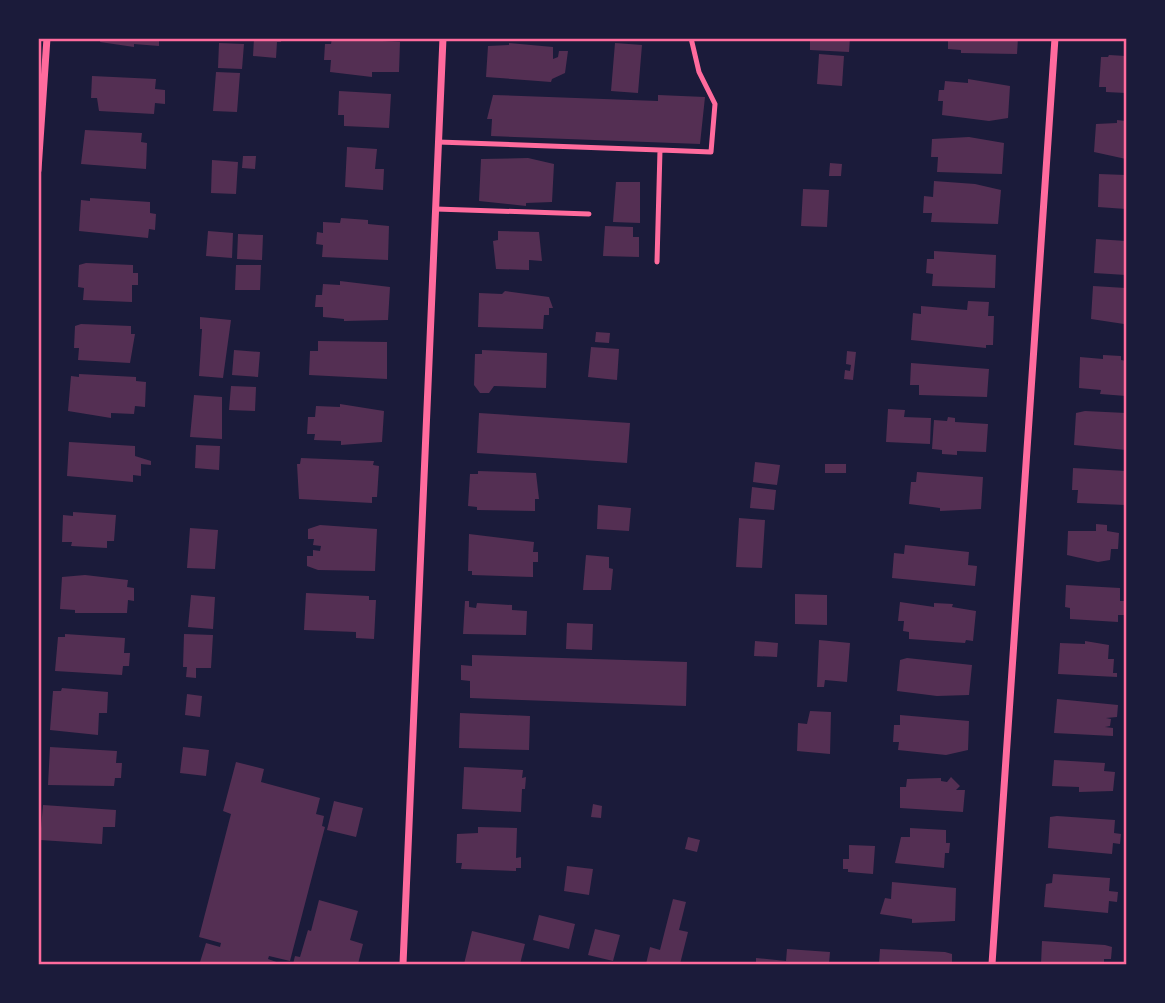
<svg xmlns="http://www.w3.org/2000/svg" width="1165" height="1003" font-family="Bitter,serif">
<rect width="100%" height="100%" fill="#1b1b3a"/>
<path fill="#542f53" d="M101 38H159V46L134 44V47L100 42Z
M254 38H282L281 42H277L276 58 253 56Z
M332 38 400 42 399 72H372V77L330 72 331 60H324L325 44H331Z
M810 38H850L849 52 810 50Z
M948 38H1018L1017 54 961 53V50L948 49Z
M219 43 244 44 242 69 218 68Z
M509 43 553 47V59L558 57 559 51H568L565 73 552 79 551 82 486 77 488 46 509 45Z
M615 43 642 45 638 93 611 91Z
M819 54 844 56 842 86 817 84Z
M1109 55 1126 56V93L1106 92V87H1099L1101 57H1108Z
M216 72 240 73 237 112 213 111Z
M92 76 156 79 155 89 165 90V104L155 103 154 114 99 111 97 98H91Z
M968 79 1010 86 1008 118 989 121 942 115 943 101H938L939 90H944L945 81 968 83Z
M339 91 391 94 389 128 344 126V115H338Z
M493 95 658 101V95L705 97 700 144 491 136 492 119H487Z
M1117 120 1126 121V159L1094 152 1096 124 1117 123Z
M85 130 142 133 141 142 147 143 146 169 81 164Z
M969 137 1004 143 1002 174 937 172 938 157H931L932 139Z
M347 147 377 149 375 169H384L383 190 345 187Z
M243 156H256L255 169 242 168Z
M528 158 554 164 552 202 526 203V206L479 201 481 159Z
M212 160 238 162 236 194 211 193Z
M830 163 842 164 841 176H829Z
M1099 174 1126 175V209L1098 207Z
M934 181 975 184 1001 190 998 224 931 222 932 213H923L924 196 933 197Z
M616 182H640V223L613 222Z
M803 189 829 190 827 227 801 226Z
M90 198 150 202V213L156 214 155 230 149 229 148 238 79 231 81 200 90 201Z
M341 218 368 220V224L389 226 388 260 322 257 323 245 316 244 317 232 323 233V222L340 223Z
M605 226 633 227V237H639V257L603 256Z
M208 231 233 233 232 258 206 256Z
M498 231 539 232 542 261 529 260V270L496 269 493 241 498 240Z
M238 234 263 235 262 260 237 259Z
M1096 239 1126 241V275L1094 273Z
M934 251 996 255 995 288 932 286 933 274 926 273 927 259H934Z
M86 263 133 265V273H138V285H132V302L83 300 84 288 78 287 79 265Z
M236 265H261L260 290H235Z
M340 281 390 287 388 320 344 321V319L323 317V307H315L316 295H322L323 284 340 285Z
M1093 286 1126 288 1124 324 1091 319Z
M505 291 549 297 553 308H549V315H544L543 329 478 327 479 293 502 294Z
M968 301 989 302 988 316H994L993 345H986V348L911 340 913 313 921 314V306L967 310Z
M200 317 231 320 223 378 199 376 202 329H200Z
M81 324 131 326V334H135L130 363 78 360 79 348H74L75 326Z
M596 332 610 333 609 343 595 342Z
M318 341 387 342V379L309 375 310 351H318Z
M591 347 619 349 617 380 588 377Z
M234 350 260 352 258 377 232 375Z
M482 350 547 353 546 388 494 386 489 393H480L474 385 475 354H482Z
M847 351 856 352 853 380 844 379 845 370 850 371 851 365 846 364Z
M1103 355 1121 356V360L1126 361V396L1100 394 1101 390 1079 388 1080 357 1103 359Z
M911 363 989 369 987 397 919 395V385H910Z
M79 374 136 377V381L146 382 145 407 135 406 134 414 111 413V418L68 411 71 376 79 377Z
M231 386 256 387 255 411 229 410Z
M194 395 222 397V439L190 437Z
M340 404 384 411 382 442 341 445V441L314 440 315 434H307L308 417H315L316 406 340 407Z
M888 409 905 410 904 417 931 418 930 444 886 442Z
M1085 411 1126 413V450L1074 445 1076 413Z
M479 413 630 423 627 463 477 453Z
M948 417 955 418V422L988 424 986 452 957 451V455L942 454V450L932 449 934 420 947 421Z
M69 442 135 446V456L151 461V465L141 464V476L133 475V482L67 476Z
M196 445 220 446 219 470 195 468Z
M301 458 374 461 373 465 379 466 377 497H372V503L299 499 297 464H300Z
M755 462 780 465 777 485 753 482Z
M825 464H846V473H825Z
M1073 468 1126 471V505L1077 503 1078 490H1072Z
M478 471 536 473 539 499H535V511L477 510V507L468 506 470 474H478Z
M917 472 983 477 981 509 940 511V508L909 504 911 482H916Z
M752 487 776 490 774 510 750 508Z
M598 505 631 508 629 531 597 529Z
M73 512 116 515 114 541H107V548L71 546 72 542H62L63 515 73 516Z
M739 518 765 520 762 568 736 567Z
M1096 524 1107 525V531L1119 533 1118 549H1111L1110 560 1098 562 1067 555 1068 531H1096Z
M320 525 377 529 375 571 318 570 307 566V556H313V550L320 551 321 546 313 545 314 539H308V529Z
M190 528 218 530 215 569 187 568Z
M469 534 534 542 533 552H538V562H533V577L472 575V571H468Z
M905 545 969 552 968 565 977 566 975 586 892 578 894 553 904 554Z
M586 555 609 557V568L613 569 611 590H583Z
M85 575 128 580 127 587 134 588V601L128 600 127 613H75V610L60 609 62 577Z
M1066 585 1120 588V601H1126L1125 615H1118V622L1070 619V608L1065 607Z
M306 593 369 596V600H376L374 639 356 638V632L304 630Z
M795 594 827 595V625L795 624Z
M191 595 215 597 213 629 188 627Z
M465 601H469V607L476 608 477 603 512 605V610L527 611 526 635 463 634Z
M900 602 934 607V603L953 604 952 607 976 611 973 641 966 640 965 643 909 639V632L903 631 904 621H898Z
M567 623 593 624 592 650 566 649Z
M65 634 125 638 124 653H130L129 666H123L122 675 55 671 58 637H65Z
M184 634 213 635 211 668H196V678L186 677 187 667H183Z
M819 640 850 643 847 682 825 680 824 687H817Z
M755 641 778 643 777 657 754 656Z
M1085 641 1109 645 1108 659H1114L1113 673H1117V677L1058 674 1060 643 1085 644Z
M472 655 687 662 686 706 470 698V681L461 680V665L472 666Z
M907 658 972 665 969 695 937 696 897 691 900 660Z
M62 688 108 692 107 713H99L98 735 50 730 53 691H61Z
M187 694 202 696 200 717 185 715Z
M1057 699 1118 705 1117 717 1106 718 1111 719 1110 726 1105 727 1113 728V736L1054 733Z
M810 711 831 712 830 754 797 751 798 723 807 724Z
M460 713 530 716 529 750 459 748Z
M900 715 969 721 968 750 946 755 898 750 899 742H893L894 725H900Z
M50 747 117 751 116 763H122L121 778H115L114 786 48 785Z
M183 747 209 750 206 776 180 773Z
M1054 760 1105 763 1104 771 1115 772 1113 791 1079 792V787L1052 786Z
M236 762 264 769 261 782 320 798 316 814 324 816 322 826 325 827 290 961 269 956 268 959 282 964 200 962 206 943 220 947 221 943 199 937 231 814 223 811Z
M464 767 523 770 522 778 526 777 525 789H522L521 812 462 809Z
M951 777 960 786 956 790H965L963 812 900 808V787H906L907 779 941 778V781L947 782Z
M334 801 363 808 356 837 327 830Z
M593 804 602 806 601 818 591 817Z
M43 805 116 810 115 827H103L102 844 40 840Z
M1057 816 1115 820 1114 833 1121 834 1120 844 1113 843 1112 854 1048 848 1050 817Z
M478 827 517 828 516 858 521 857V868H516V871L461 869 462 863H456L457 834 478 833Z
M910 828 946 830V843H950L949 853H945L944 868 895 863 901 837H910Z
M688 837 700 840 697 852 685 849Z
M849 845 875 846 873 874 848 872V869H843V859H849Z
M567 866 593 869 589 895 564 891Z
M1053 874 1110 878 1109 891 1118 892 1117 902 1109 901 1108 913 1044 907 1046 884 1052 883Z
M892 882 956 888 955 921 912 923V919L880 914 885 898 891 899Z
M673 899 686 902 679 930 688 932 680 964H646L650 947 660 950Z
M319 900 358 911 350 940 363 944 358 964H293L295 956 300 957 308 930 311 931Z
M539 915 575 924 569 949 533 940Z
M595 929 620 935 613 961 588 955Z
M472 931 525 944 520 964H464Z
M1042 941 1105 945 1112 947 1111 959H1104V964H1041Z
M787 949 830 952 829 964H756V958L786 961Z
M880 949 945 952 952 954V964H879Z"/>
<g fill="none" stroke-linecap="round" stroke-linejoin="round">
<path stroke="#ff6b9d" stroke-width="5" d="M438 142 660 150 657 262
M660 150 711 152 715 104 699 72 691 38
M436 209 589 214"/>
<path stroke="#ff6b9d" stroke-width="7" d="M38 170 47 38
M403 964 443 38
M992 964 1055 38"/>
</g>
<rect width="1165" height="1003" fill="none" stroke="#1b1b3a" stroke-width="80"/>
<rect x="40" y="40" width="1085" height="923" fill="none" stroke="#ff6b9d" stroke-width="2.5"/>
</svg>
